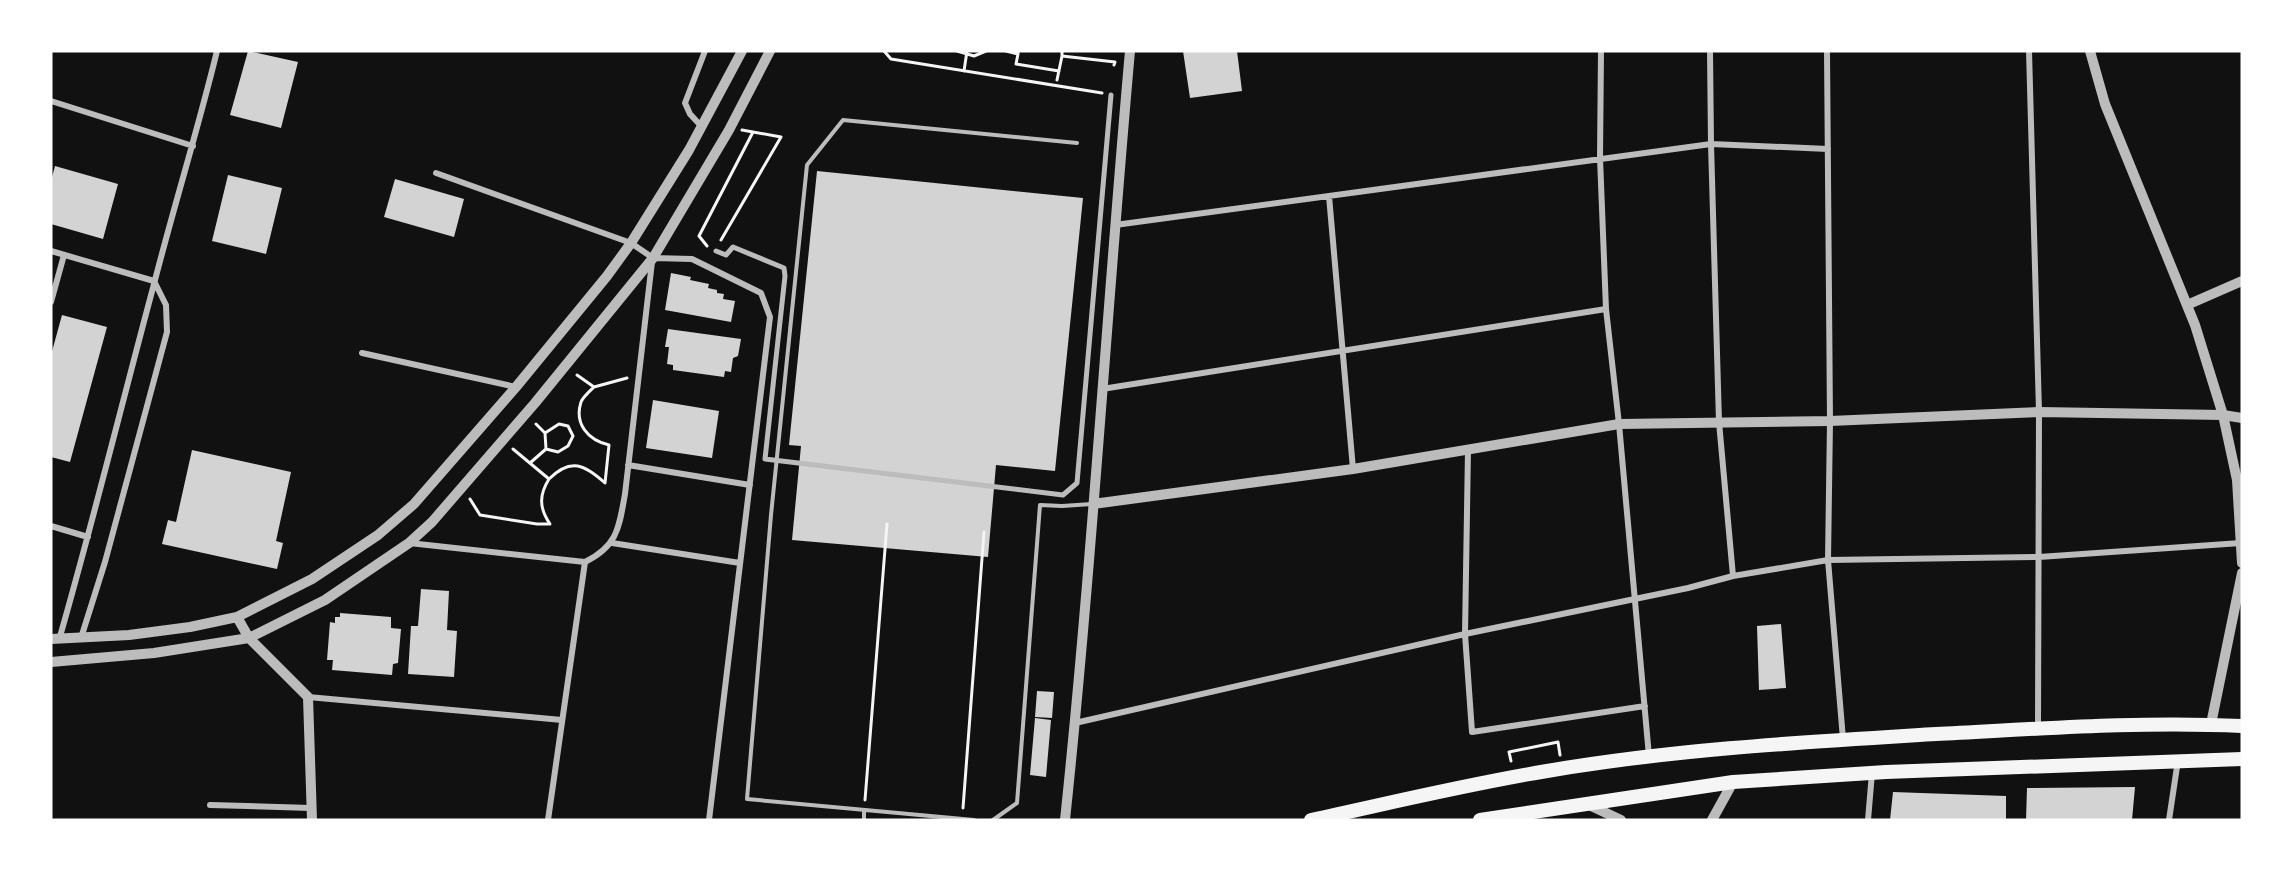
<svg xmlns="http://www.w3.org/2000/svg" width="2293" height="871" font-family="Montserrat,sans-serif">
<rect width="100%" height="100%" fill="#111"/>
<path fill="#d3d3d3" d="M248 51 298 62 281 128 230 115Z
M1183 51H1237L1242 91 1190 98Z
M55 166 118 184 103 239 51 224V181Z
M817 171 1083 198 1055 471 996 465 988 557 792 540 801 446 789 445Z
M228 175 282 188 266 254 212 241Z
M395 179 464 199 454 237 384 217Z
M671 273 691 277 690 280 709 284 708 288 717 290V293L724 294 723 299 735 301 731 322 665 310Z
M62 315 107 327 70 462 51 457V355Z
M668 329 741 339 738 356 733 358 731 372 725 371 724 377 673 370V365L667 364 669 347H665Z
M653 400 719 411 712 458 646 448Z
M192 450 291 472 276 541 283 543 277 569 162 544 168 520 176 522Z
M421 589 449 591 447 630 457 631 454 677 408 674 411 626H418Z
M340 613 391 617V628L401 629 398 663 393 664 392 675 332 670 333 660H327L330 622 335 623V617H340Z
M1781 624 1786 688 1759 690 1757 626Z
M1037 691 1054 692 1052 718 1035 717Z
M1035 718 1051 720 1046 777 1030 775Z
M2135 787 2132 820H2026L2027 788Z
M1893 792 2006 796V820H1890Z"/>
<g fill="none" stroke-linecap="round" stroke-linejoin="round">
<path stroke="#f5f5f5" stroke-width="3" d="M884 51 891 59 1102 93
M957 51 974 56 986 51
M1006 51 1018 54V51
M1062 51V56L1115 62 1114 65
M1018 54 1016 64 1059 71
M964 71 967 51
M1057 80 1062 56
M721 240 781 137 742 130
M707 246 699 236 753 132
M577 375 594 387 627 378
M536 424 545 433
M513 449 549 479C571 457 585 465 605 483L609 445C588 440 574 424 581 402 583 397 590 391 594 387
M530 463 546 449 545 433 559 424 568 426 573 436 568 446 558 452 546 449
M470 499 480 515 537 524H550C539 508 539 495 549 479
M1511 761 1509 752 1558 742 1560 755
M865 800 887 524
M963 808 984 532"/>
<path stroke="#bcbcbc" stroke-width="4" d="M864 810V820
M974 820 747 799 771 515 807 165 843 120 1077 143
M993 820 1017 803 1040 505 1062 506 1092 504"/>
<path stroke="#bcbcbc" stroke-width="5" d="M716 251 726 255 733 247 784 268 785 276 765 459 1063 495 1077 483 1111 95"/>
<path stroke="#bcbcbc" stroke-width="6" d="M1601 51 1600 158 1606 309 1619 424 1649 756
M1710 51 1711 144 1719 422 1733 576
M1827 51 1830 421 1828 560 1843 739
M2029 51 2039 412 2038 727
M51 101 193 146
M702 127 690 114 685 103 705 51
M436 173 631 243 653 258 692 259 761 293 770 317 709 820
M1329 196 1353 469
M1115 225 1711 144 1828 149
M51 251 154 281 166 305 167 332 105 562 81 638
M51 302 64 255
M362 353 516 387
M1102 389 1606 309
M1468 450 1465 634 1472 732 1645 706
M628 465 750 485
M51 526 88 537
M409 543 585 562C618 546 619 527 625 494L652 262
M612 543 740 563
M59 640C93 522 122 403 154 284 174 206 198 129 217 51
M308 697 562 720
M1075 723 1465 634 1688 588 1733 576 1828 560 2039 557 2241 543
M210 805 311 808
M548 820 585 562
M1868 820 1872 773
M2169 820 2178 760"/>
<path stroke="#bcbcbc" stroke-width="10" d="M2090 51 2105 104 2195 325 2223 415 2237 480 2242 563
M2187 305 2242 281
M1093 504 1353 469 1619 424 1830 421 2039 412 2223 415 2242 418
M237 617 249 638 308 697 312 820
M51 639 129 635 190 627 237 617 312 579 378 535 414 504 516 387 607 276 631 243 689 150 742 51
M51 662 154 653 249 638 325 600 409 543 432 522 535 403 653 258 729 130 770 51
M2211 724 2242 573
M1587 804 1621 820
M1065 820C1092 564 1107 307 1130 51
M1712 820 1733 782"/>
<path stroke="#f5f5f5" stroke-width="14" d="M1311 820C1390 803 1468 784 1547 771 1676 749 1806 742 1936 734 2038 729 2140 721 2242 726
M1480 820 1733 782 1886 772 2242 759"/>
</g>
<rect width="2293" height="871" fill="none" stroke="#ffffff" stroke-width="105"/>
</svg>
